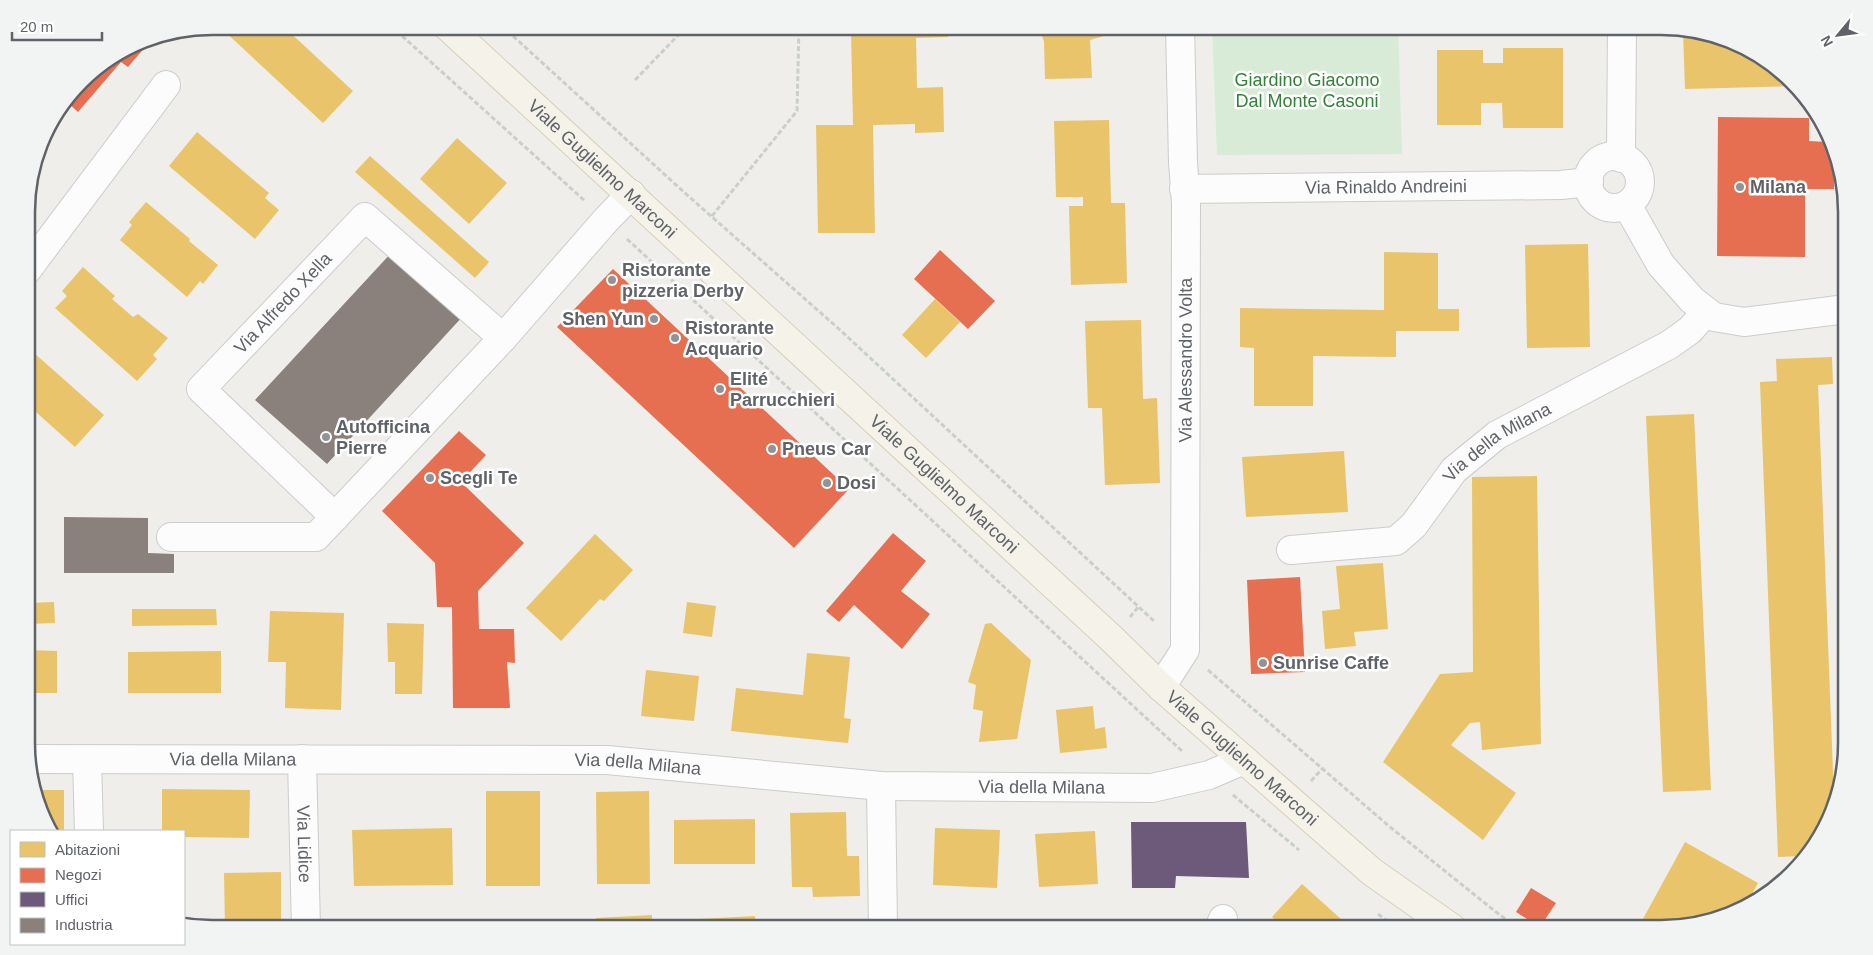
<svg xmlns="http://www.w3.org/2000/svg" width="1873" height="955" font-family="Arial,sans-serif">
<rect width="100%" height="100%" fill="#efeeea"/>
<path fill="#d8ebd6" d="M1212 26H1398L1402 154 1217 155Z"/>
<path fill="#e9c46a" d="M222 26H283L353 91 323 123 221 28Z
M888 26H947L948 37 916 38 917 88 943 87 944 132 915 133V124L873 125 875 233H818L816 125H853L851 31 888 30Z
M1039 26H1127L1128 29 1090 40 1092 78 1045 79 1044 42Z
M1683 32 1743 46 1784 73 1796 86 1685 89Z
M1503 48H1563V128H1503L1502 103H1481V125H1437V50H1483V63H1503Z
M1109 120 1111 203H1125L1127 283 1071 285 1069 206H1083V197H1056L1054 121Z
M197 132 269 193 265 198 279 210 255 239 169 166Z
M457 138 507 183 469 224 420 179Z
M370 156 489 262 475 278 355 172Z
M146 202 190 239 189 241 218 265 203 284 200 281 187 297 120 240 132 225 129 222Z
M1588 244 1590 347 1527 348 1525 245Z
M1384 252 1438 253V309H1459V331H1396V357L1313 356V406H1254V348L1240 347V308L1384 310Z
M83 267 115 296 112 299 133 317 138 314 168 338 153 355 157 359 137 381 55 308 67 296 62 291Z
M935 299 960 322 926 358 902 335Z
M1141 320 1143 399 1157 398 1160 483 1105 485 1102 408H1088L1085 321Z
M33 352 104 415 75 447 27 404V358Z
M1832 357 1833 384 1818 385 1834 797 1827 825 1802 863V856L1778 857 1760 382 1777 381 1776 359Z
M1694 414 1711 790 1663 792 1646 416Z
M1344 451 1348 512 1246 517 1242 457Z
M1537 476 1541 744 1482 750 1480 722 1470 723 1451 745 1516 793 1483 840 1383 762 1440 674 1473 672 1472 477Z
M595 534 633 570 604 601 600 599 561 641 526 608Z
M1383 563 1388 629 1354 632 1356 646 1325 649 1322 611 1340 609 1336 566Z
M54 602 55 623 28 624V603Z
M687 602 716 606 712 637 683 633Z
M132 609H216L217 625 132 626Z
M270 611 344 613 341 710 285 708 286 662H268Z
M387 623 424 624 422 694H395V662H388Z
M991 623 1031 660 1017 739 979 742 983 711 973 709 976 685 968 682 985 624Z
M28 650 57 651V693H28Z
M221 651V693H128V652Z
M807 653 850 657 844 718 851 719 848 743 731 731 736 688 803 695Z
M646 670 699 676 694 721 641 716Z
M1093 706 1095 729 1105 727 1107 748 1060 753 1056 710Z
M162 789 250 790 249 838 184 837V831H162Z
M36 790H64V831H52Z
M486 791H540V886H486Z
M649 791 650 884H597L596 792Z
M846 812 847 856H859L860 896 813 897 812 887H792L790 813Z
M755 819V864H674V820Z
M452 828 453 885 354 886 352 830Z
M935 828 1000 830 997 888 933 885Z
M1095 831 1098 884 1039 887 1035 834Z
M1685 842 1758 883 1747 903 1750 904 1720 919 1673 928H1638Z
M281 872V929H225L224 873Z
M1302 884 1351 928H1278L1281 925 1272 917Z
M652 915V929H597L596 918Z
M755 916V929H700L699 919Z
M491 922 548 923V929H491Z"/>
<path fill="#e76f51" d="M153 38 128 67 121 62 78 112 67 102 89 73 141 40Z
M1718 117 1809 118V141L1828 142 1834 159V189H1805V257L1717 256Z
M940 250 995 301 968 329 914 279Z
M613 269 849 489 794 548 557 327Z
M459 431 486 455 461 482 524 543 478 591 479 629H514L515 663 507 662 510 708H453L452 607H437L435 563 382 511Z
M893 533 926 561 901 591 930 614 902 649 854 605 839 622 826 611Z
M1300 577 1305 672 1251 674 1247 580Z
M1531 888 1556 903 1540 927 1516 912Z"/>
<path fill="#6d597a" d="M1131 822H1246L1249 878 1176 876 1175 888H1132Z"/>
<path fill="#8a817c" d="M393 251 464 315 327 464 255 400Z
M64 517 148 518V553L174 554V573H64Z"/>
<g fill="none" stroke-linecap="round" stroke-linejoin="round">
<defs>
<g id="minor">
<circle cx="1614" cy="182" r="26"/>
<path d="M1621 158 1622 26"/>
<path id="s1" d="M1184 189 1561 185 1589 182"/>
<path d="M1627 205 1661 265 1692 300 1714 317 1744 322 1846 309"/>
<path d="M27 270 166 85"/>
<path id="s2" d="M335 517 201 389 365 217 503 338"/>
<path d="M171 537H316L503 338 606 220 631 194"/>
<path id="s3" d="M1291 550 1396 541 1414 525 1454 470 1497 435 1669 345 1690 330 1706 312"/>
<path id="s4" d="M1161 687 1185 650 1186 203 1183 162 1180 26"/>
<path id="s5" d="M28 759 607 760 881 786 1152 788 1209 775 1244 760"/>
<path id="s6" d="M302 759 306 929"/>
<path d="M87 760 89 831"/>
<path d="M881 786 883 929"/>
<path d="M1219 928 1223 919"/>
</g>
<g id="major">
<path id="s7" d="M447 26 1111 638 1161 687 1372 872 1452 928"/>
</g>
</defs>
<use href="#minor" stroke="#cbcccc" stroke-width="30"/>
<use href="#major" stroke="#d7ceb8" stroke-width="30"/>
<path stroke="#cacfcc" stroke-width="3" stroke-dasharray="5 2.5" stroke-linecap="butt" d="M391 26 585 201
M502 26 686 194 839 329 1155 622
M635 80 687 26
M712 216 797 111 799 26
M627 239 1183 752
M1130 617 1139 606
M1208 670 1390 827 1496 912 1518 928
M1311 781 1323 768
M1233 795 1299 850
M1378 914 1396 928"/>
<use href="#minor" stroke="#fdfcfc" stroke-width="28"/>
<use href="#major" stroke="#f4f2e9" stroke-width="28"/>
</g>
<g fill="#919496" stroke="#fff" stroke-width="2">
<circle cx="1740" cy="187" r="5"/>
<circle cx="612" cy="280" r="5"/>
<circle cx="654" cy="319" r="5"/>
<circle cx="675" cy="338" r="5"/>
<circle cx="720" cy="389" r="5"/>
<circle cx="326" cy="437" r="5"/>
<circle cx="772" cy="449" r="5"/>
<circle cx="430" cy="478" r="5"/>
<circle cx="827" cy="483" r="5"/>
<circle cx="1263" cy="663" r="5"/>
</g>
<g text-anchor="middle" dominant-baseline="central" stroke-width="5" stroke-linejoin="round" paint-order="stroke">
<g font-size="18" fill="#348238" stroke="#fff">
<text x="1307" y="80">Giardino Giacomo<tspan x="1307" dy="21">Dal Monte Casoni</tspan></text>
</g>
<g font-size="18" fill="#5f6368" stroke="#fff">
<text stroke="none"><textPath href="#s7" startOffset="211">Viale Guglielmo Marconi</textPath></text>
<text stroke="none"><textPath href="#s1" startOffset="202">Via Rinaldo Andreini</textPath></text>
<text stroke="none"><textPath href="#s2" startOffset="304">Via Alfredo Xella</textPath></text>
<text stroke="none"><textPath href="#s4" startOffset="334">Via Alessandro Volta</textPath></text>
<text stroke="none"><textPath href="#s3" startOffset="249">Via della Milana</textPath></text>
<text stroke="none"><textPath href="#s7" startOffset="676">Viale Guglielmo Marconi</textPath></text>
<text stroke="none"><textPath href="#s7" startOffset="1081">Viale Guglielmo Marconi</textPath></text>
<text stroke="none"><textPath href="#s5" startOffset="205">Via della Milana</textPath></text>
<text stroke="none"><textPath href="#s5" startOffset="610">Via della Milana</textPath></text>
<text stroke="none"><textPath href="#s5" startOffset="1015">Via della Milana</textPath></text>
<text stroke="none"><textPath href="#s6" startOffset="85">Via Lidice</textPath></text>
</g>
<g font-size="18" font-weight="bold" fill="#5f6368" stroke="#fff" text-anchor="start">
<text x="1750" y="187">Milana</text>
<text x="622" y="270">Ristorante<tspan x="622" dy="21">pizzeria Derby</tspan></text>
<text x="644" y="319" text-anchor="end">Shen Yun</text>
<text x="685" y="328">Ristorante<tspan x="685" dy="21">Acquario</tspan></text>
<text x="730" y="379">Elité<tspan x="730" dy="21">Parrucchieri</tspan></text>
<text x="336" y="427">Autofficina<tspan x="336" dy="21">Pierre</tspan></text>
<text x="782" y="449">Pneus Car</text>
<text x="440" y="478">Scegli Te</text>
<text x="837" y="483">Dosi</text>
<text x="1273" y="663">Sunrise Caffe</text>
</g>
</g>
<path d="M0 0H1873V955H0ZM212 35H1661A177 177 0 0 1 1838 212V743A177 177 0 0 1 1661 920H212A177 177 0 0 1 35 743V212A177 177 0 0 1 212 35Z" fill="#f2f3f3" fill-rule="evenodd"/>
<path fill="none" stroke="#5f6368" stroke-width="2.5" d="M212 35H1661A177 177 0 0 1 1838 212V743A177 177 0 0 1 1661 920H212A177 177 0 0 1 35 743V212A177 177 0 0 1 212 35Z"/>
<rect x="10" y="830" width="175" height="115" fill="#ffffff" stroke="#bfc1c3"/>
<rect x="20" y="842" width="25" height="15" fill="#e9c46a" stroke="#bfc1c3"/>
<text x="55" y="855" font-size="15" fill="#5f6368">Abitazioni</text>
<rect x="20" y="868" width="25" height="15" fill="#e76f51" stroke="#bfc1c3"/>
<text x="55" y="880" font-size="15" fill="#5f6368">Negozi</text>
<rect x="20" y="892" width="25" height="15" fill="#6d597a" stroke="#bfc1c3"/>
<text x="55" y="905" font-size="15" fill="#5f6368">Uffici</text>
<rect x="20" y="918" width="25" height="15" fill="#8a817c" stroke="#bfc1c3"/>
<text x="55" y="930" font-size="15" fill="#5f6368">Industria</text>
<g transform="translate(1838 35) rotate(241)" stroke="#ffffff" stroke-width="4" paint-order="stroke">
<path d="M0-4L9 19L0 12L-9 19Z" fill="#5f6368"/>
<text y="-8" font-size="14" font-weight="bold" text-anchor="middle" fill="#5f6368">N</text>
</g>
<path d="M12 32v8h90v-8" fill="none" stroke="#5f6368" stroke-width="2.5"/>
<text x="20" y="32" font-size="15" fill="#5f6368" stroke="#ffffff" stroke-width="4" paint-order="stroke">20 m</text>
</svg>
